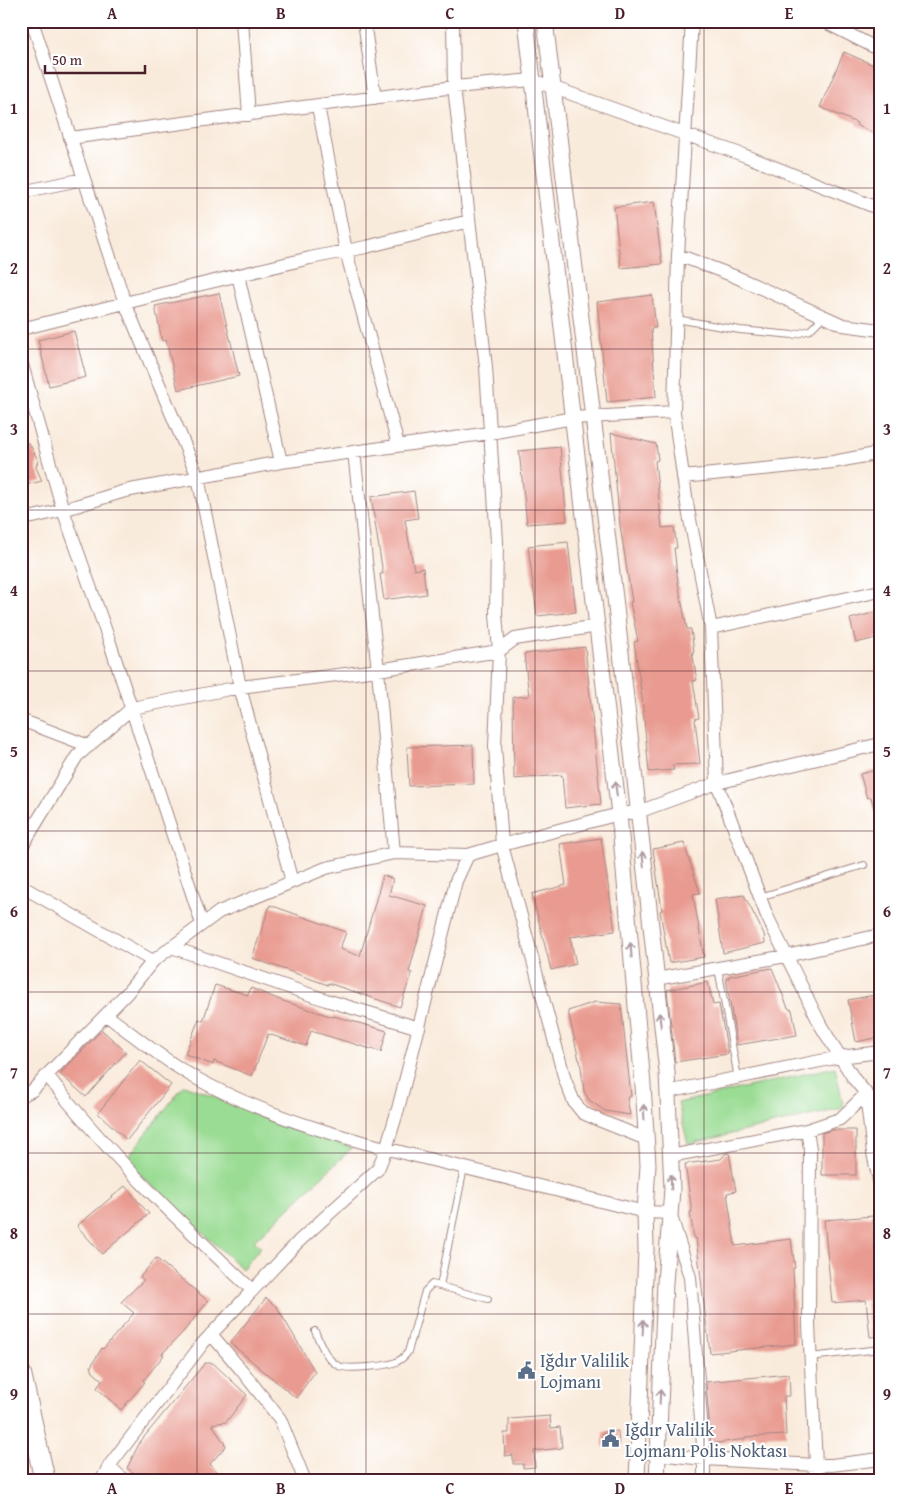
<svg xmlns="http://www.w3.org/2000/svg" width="901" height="1502" font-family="'Gentium Book Plus',serif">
<rect width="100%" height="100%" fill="#fff"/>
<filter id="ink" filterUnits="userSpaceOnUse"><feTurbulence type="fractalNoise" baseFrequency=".02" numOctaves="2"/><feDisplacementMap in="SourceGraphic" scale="10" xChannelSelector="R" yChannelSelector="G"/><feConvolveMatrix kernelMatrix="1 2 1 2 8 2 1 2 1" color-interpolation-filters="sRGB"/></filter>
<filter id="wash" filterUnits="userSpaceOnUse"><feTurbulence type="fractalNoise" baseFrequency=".0096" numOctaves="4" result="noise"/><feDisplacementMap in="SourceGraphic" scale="20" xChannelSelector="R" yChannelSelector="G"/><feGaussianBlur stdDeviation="1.12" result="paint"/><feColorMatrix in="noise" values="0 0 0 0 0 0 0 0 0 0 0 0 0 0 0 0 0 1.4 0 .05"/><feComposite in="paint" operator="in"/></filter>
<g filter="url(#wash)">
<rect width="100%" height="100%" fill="#f9ebdb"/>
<path fill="#9adc93" stroke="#727e5f" d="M835 1067 844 1108 688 1144 678 1103Z
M184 1085 352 1148 254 1241 261 1247 242 1269 125 1161Z"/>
<g id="blocks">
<path fill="#e99b91" d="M844 52 880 68V126L876 134 856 125 857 123 820 107Z
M654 202 662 264 621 268 614 207Z
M219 293 239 376 178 390 166 340 162 341 155 306Z
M652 295 656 328H651L656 397 607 402 597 302Z
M74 331 86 377 49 386 38 340Z
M611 433 656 444 658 460 655 461 662 528 674 527 677 548H674L678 583 687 629H691L694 652H692L697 680 693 681 699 718 695 719 700 764 672 765 674 770 649 772 642 698 634 642 638 641 630 602H632L620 525Z
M29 443 38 460 36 467 42 481 21 486V447Z
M560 447 567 521 527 524 519 451Z
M414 491 418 518 405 520 414 570 423 568 426 594 384 600 380 574H383L371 497Z
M568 542 576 612 537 616 528 546Z
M880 611V637L856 643 850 619Z
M585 647 601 804 565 808 562 775 514 779 513 697 529 696 524 654Z
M473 745 474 784 409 786 407 747Z
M880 769V816H876L871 797 867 798 860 774Z
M601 838 615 931 570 937 576 964 551 970 532 894 566 885 560 844Z
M684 843 700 893 693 894 704 957 669 963 660 911 662 910 653 849Z
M383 875 393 879 389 895 427 906 409 972 412 973 400 1007 328 983V985L252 958 270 905 346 932 340 949 360 956Z
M744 895 764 934 765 943 723 953 715 899Z
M772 968 788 1008 792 1010 797 1035 737 1045 726 978H729V976Z
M708 982 713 1005 719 1004 728 1054 675 1062 667 990Z
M215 985 248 995 251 988 280 1000 333 1017 334 1016 387 1031 381 1052 311 1031 306 1046 268 1034 252 1076 214 1061 213 1065 185 1054 199 1019 203 1021Z
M880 994V1037L856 1042 848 1000Z
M595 1002 621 1004 631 1096 627 1098 630 1115 605 1111 589 1100 584 1091 580 1060H579L568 1011Z
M102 1030 126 1052 86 1097 60 1074Z
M140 1060 171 1085 127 1140 98 1113Z
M832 1130H856V1175H822V1133Z
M729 1153 736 1191 727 1193 735 1246 791 1239 795 1268H793L796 1344 710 1353 696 1238 694 1239 690 1212H692L685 1164 721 1159 725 1154Z
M125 1186 149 1214 102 1254 77 1226Z
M873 1216 875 1248H878L880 1267V1336L870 1337 866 1300 832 1303 824 1220Z
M156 1258 208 1301 184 1331 162 1354 164 1355 143 1381 145 1382 121 1410 97 1388 102 1380 93 1372 91 1366 102 1348 103 1349 134 1313 121 1302 144 1280 140 1277Z
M266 1298 277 1307 315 1372 296 1398 230 1343Z
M205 1363H213L247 1395 226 1422 212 1424 226 1446 210 1464 226 1481H150L141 1479 127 1468 140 1442Z
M789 1374 790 1396H784L786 1435 745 1437V1439L711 1444 706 1382Z
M550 1416 551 1428 560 1427 562 1448 534 1451 535 1467 523 1468V1464H513V1455L505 1456 504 1433H509V1419Z
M618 1431 619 1446 603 1447V1432Z"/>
</g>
</g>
<g filter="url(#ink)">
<use href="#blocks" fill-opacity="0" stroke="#a28583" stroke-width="1"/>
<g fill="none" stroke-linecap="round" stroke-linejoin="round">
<defs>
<path id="service" d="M676 319 740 330 793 335 810 330 819 321 822 315
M760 897 864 865
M718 968 738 1078
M440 1286 464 1168
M315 1331C320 1343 327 1361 339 1366 347 1370 388 1366 396 1362 401 1360 405 1356 408 1352L425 1291 432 1284 488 1299
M810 1357 880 1349"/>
<path id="minor" d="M32 21 125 303 198 477 240 687 292 882
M242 21 249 115
M364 21 375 98
M692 21 678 255 674 412 687 504 711 628 717 783 767 916 821 1026 854 1079 880 1110
M823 21 880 50
M318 106 346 251 398 445
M70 138 454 87 532 80 746 156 880 209
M21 192 84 179
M678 255 734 276 843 325 880 330
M238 275 281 462
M21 329 173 291 310 258 366 247 469 221
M21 361 63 510 109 640 202 924
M354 452 378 670 394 853
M683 477 833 462 880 453
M21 518 33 517 63 510 125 491 281 462 490 433 573 418 674 412
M711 628 880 591
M21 720 89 746
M21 848 77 756 132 708 240 687 378 670 499 651 515 639 598 626
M21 886 153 961
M171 947 326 1000 419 1028
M656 979 786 956 880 935
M106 1015C134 1035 162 1059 192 1076 272 1121 365 1144 453 1165 517 1181 581 1196 645 1212L670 1213 690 1277 704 1459V1481
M47 1075C108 1154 180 1222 252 1290
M667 1092 840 1057 880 1052
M866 1094 873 1153 880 1185
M21 1096 33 1090 47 1075 127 993 153 961 219 912 326 868 394 853 468 855
M807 1130 810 1149 809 1325 816 1465 814 1481
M646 1139 601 1121 583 1113 574 1102 565 1080 544 1002 502 845 619 814 638 812 717 783 880 744
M670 1156 807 1130 840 1119 866 1094
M211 1334 243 1372 280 1419 305 1481
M638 1452 704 1459 816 1465H832L880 1459
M109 1466 125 1481
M101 1481 109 1466 203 1343 298 1242 378 1169 386 1149 398 1109 456 881 468 855 502 845 495 746 499 651 496 614 497 542 486 367 454 87 453 21"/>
<path id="tertiary" d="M526 21 619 814 643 1085 648 1165 645 1212 646 1250 637 1481
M545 21 615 598 667 1072 672 1189 665 1283 657 1481"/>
<path id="trunk" d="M21 1374 45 1481"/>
</defs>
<use href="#service" stroke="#a28583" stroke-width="8"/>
<use href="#minor" stroke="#a28583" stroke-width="14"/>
<use href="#tertiary" stroke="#a28583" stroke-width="17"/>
<use href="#trunk" stroke="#a28583" stroke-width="22"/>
<use href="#service" stroke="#fff" stroke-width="6"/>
<use href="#minor" stroke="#fff" stroke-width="12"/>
<use href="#tertiary" stroke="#fff" stroke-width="15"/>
<use href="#trunk" stroke="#fff" stroke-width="20"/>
</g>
<defs><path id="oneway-shaft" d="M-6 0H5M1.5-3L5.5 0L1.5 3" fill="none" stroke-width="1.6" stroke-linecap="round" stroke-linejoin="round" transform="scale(1.25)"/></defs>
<g stroke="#ae9aa0">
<use href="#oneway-shaft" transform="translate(616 789) rotate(-97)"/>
<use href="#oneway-shaft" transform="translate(643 859) rotate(-96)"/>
<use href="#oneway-shaft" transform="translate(631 950) rotate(-95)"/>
<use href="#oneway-shaft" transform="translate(660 1020) rotate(-97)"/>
<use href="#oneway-shaft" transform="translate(644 1112) rotate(-93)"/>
<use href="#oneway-shaft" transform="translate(671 1182) rotate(-92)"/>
<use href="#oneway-shaft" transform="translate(643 1327) rotate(-87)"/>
<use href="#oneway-shaft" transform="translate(660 1397) rotate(-87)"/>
</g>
</g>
<path fill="none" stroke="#4a1f2b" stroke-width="1" stroke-opacity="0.55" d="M197 21V1481M366 21V1481M535 21V1481M704 21V1481M21 188H880M21 349H880M21 510H880M21 671H880M21 831H880M21 992H880M21 1153H880M21 1314H880"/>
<defs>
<symbol id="civic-bare" viewBox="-9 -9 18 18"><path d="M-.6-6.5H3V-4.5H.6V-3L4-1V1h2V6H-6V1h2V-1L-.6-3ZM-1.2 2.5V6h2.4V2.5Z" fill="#5c6f8a" stroke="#fff" stroke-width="2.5" paint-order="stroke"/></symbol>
</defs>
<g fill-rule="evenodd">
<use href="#civic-bare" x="514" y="1358" width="25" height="25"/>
<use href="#civic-bare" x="598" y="1426" width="25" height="25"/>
</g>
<g text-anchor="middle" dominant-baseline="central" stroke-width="4" stroke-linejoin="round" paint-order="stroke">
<g font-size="18" fill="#4e5e75" stroke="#fff" text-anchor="start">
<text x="540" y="1360">Iğdır Valilik<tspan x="540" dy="21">Lojmanı</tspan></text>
<text x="625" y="1429">Iğdır Valilik<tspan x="625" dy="21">Lojmanı Polis Noktası</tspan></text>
</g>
</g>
<rect width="901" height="1502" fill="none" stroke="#fff" stroke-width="55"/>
<path d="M45 65v8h100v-8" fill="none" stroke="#4a1f2b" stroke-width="2.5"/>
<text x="52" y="65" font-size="15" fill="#4a1f2b" stroke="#ffffff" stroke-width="4" paint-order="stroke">50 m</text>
<rect x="28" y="28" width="846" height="1446" fill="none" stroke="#4a1f2b" stroke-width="2"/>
<g font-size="16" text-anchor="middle" font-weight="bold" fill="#4a1f2b">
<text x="112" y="19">A</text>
<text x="281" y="19">B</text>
<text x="450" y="19">C</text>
<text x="620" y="19">D</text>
<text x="789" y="19">E</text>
<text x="14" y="114">1</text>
<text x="887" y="114">1</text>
<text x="14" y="274">2</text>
<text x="887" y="274">2</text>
<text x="14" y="435">3</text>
<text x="887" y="435">3</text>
<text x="14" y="596">4</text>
<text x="887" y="596">4</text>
<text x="14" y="757">5</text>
<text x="887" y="757">5</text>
<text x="14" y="917">6</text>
<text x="887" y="917">6</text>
<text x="14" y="1078">7</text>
<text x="887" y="1078">7</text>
<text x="14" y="1239">8</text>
<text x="887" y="1239">8</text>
<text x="14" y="1400">9</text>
<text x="887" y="1400">9</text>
<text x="112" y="1494">A</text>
<text x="281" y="1494">B</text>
<text x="450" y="1494">C</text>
<text x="620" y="1494">D</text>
<text x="789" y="1494">E</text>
</g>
</svg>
